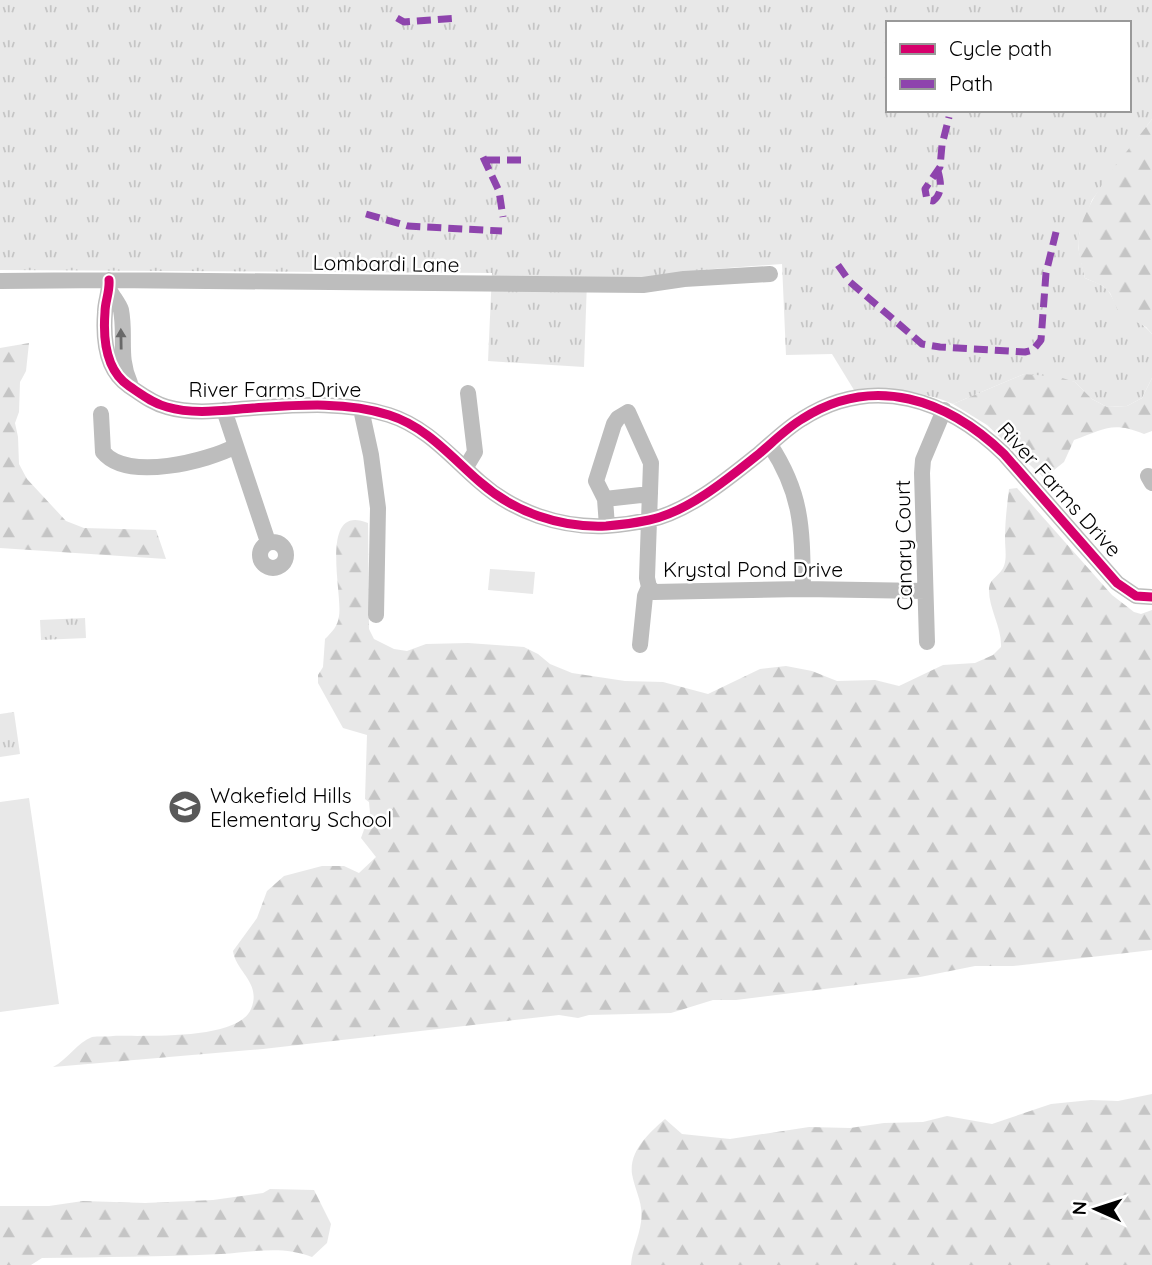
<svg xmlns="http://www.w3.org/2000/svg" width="1152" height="1265" font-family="Quicksand,sans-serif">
<defs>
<pattern id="grass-tufts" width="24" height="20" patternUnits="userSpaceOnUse" patternTransform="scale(1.75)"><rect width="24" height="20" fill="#e8e8e8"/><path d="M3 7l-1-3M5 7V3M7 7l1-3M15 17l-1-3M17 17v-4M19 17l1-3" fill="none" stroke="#c5c5c5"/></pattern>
<pattern id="forest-firs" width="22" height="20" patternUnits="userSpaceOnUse" patternTransform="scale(1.75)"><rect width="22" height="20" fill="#e8e8e8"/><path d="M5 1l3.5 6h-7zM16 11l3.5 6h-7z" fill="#c5c5c5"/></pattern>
</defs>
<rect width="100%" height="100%" fill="#fff"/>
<path fill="url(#grass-tufts)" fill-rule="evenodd" d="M0 0H1152V119L1092 200 1079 234 1078 247 1085 278C1093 282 1104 284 1109 292 1113 299 1115 303 1122 310 1132 318 1144 324 1152 334V378L1142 398 1127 406 1107 407 1092 399 1075 382 1024 374 953 404C919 390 889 388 854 390L832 354 786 355 782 264 700 270 642 281H587L584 367 488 361 492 273 0 270ZM888 23H1129V110H888Z
M85 618 86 638 41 640 40 620Z
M14 712 20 754 0 757V714Z"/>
<path fill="url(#forest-firs)" d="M1152 119V334L1146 327 1119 313 1110 293 1103 286 1085 278C1082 265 1076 249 1079 235 1087 194 1128 152 1152 119Z
M29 343 26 371 20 382 19 412 15 423 18 437 19 464 27 479 66 521 84 528 156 530 166 559 0 548V348Z
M1024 374 1059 377 1075 382 1092 399 1107 407 1127 406 1142 398 1152 378V431L1144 434C1112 421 1105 429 1074 440L1064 462 1044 478 987 425 953 404Z
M1017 488 1112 595 1134 612 1141 614 1152 610V950L1013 966H975L920 977 736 1000H713L671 1013 589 1015 578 1018 559 1015 263 1049 53 1067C67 1060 78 1042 92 1037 98 1036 107 1037 113 1036 143 1035 238 1041 251 1009 262 983 236 972 233 951L257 918 267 891 284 876 322 866H344L359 873 376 857 361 838 370 813 369 802 365 799 367 735 343 728 318 683V675L323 667 325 639C332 632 338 626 339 616 343 595 318 502 368 523L369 629 374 639 394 649 407 651 426 644 468 643 524 647 538 654 550 664 572 673 625 681 663 682 708 694 760 669 786 666 812 671 837 681 875 680 899 686 943 665 975 663 993 655 1001 647C1002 627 988 608 989 588 990 578 1001 575 1004 566 1007 558 1005 547 1005 539 1005 522 1007 505 1009 489Z
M1152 1094V1265H631C632 1250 639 1237 641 1222 644 1204 635 1191 632 1174 629 1151 649 1133 665 1119L682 1134 730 1139 809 1127 850 1128 884 1123 923 1122 947 1116 992 1124 1051 1104 1091 1100 1118 1101Z
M270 1189 314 1190 331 1224 327 1243 312 1257C282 1245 253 1252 221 1254 162 1257 102 1257 42 1258L31 1265H0V1206H49L83 1201 145 1203 213 1200 263 1193Z"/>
<path fill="#e8e8e8" d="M490 569 535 572 533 594 488 590Z
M29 798 59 1004 0 1012V802Z"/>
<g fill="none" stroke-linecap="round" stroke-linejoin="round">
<path stroke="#bdbdbd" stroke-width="16" d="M109 280C110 292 105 301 105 312 103 338 105 370 129 386 141 394 152 403 167 407 194 415 225 410 253 408 298 405 346 401 389 415 427 427 451 457 480 482 514 512 560 528 606 526 620 525 635 523 649 520 688 512 729 478 760 453 774 441 787 428 802 419 874 373 948 400 1004 454L1117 583 1136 596 1152 597
M0 281 109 280 643 285 684 279 770 274
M110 291C113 297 119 304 121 310 126 336 118 357 130 383
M361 409 371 455 378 508 376 615
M224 410 268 542
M101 414 103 452C127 482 208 461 236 446
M770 445C803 495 802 530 803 589
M466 467 475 452 468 393
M1148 476 1152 483
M605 499 650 494
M607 526 605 499 596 481 614 424 618 418 628 412 651 463 647 578 649 587 654 592 803 589 925 591
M260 555a13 13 0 1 1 26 0a13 13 0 1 1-26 0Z
M927 642 922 473 923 460 944 410
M640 645 645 596 649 587"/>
<path stroke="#8e44ad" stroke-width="7" stroke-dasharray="14 7" stroke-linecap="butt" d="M397 18 404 22 458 18
M483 157 499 191 503 217
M486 160H523
M938 171C941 182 943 193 933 201L927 200 925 189 940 167 942 145 949 117
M366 214 408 226 502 231
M838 265 850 282 922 344 940 347 1025 352 1033 350 1041 340 1046 273 1056 232"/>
<defs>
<path id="cycleway" d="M109 280C110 292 105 301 105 312 103 338 105 370 129 386 141 394 152 403 167 407 194 415 225 410 253 408 298 405 346 401 389 415 427 427 451 457 480 482 514 512 560 528 606 526 620 525 635 523 649 520 688 512 729 478 760 453 774 441 787 428 802 419 874 373 948 400 1004 454L1117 583 1136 596 1152 597"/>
</defs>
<use href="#cycleway" stroke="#fff" stroke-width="13"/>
<use href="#cycleway" stroke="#d6006c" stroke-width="9"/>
</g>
<defs><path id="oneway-solid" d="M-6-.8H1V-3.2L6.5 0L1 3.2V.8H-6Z" transform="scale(1.75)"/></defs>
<use fill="#686868" href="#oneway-solid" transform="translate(121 339) rotate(-91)"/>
<defs>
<symbol id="school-disc" viewBox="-11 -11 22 22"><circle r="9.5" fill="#595959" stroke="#fff"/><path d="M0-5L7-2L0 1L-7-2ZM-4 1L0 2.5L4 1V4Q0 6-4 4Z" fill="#fff"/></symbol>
</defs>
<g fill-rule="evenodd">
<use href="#school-disc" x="166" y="788" width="38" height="38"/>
</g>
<g text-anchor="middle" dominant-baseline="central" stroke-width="5" stroke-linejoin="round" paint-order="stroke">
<g font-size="21" fill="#000" stroke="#fff">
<text transform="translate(386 263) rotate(1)">Lombardi Lane</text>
<text x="275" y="389">River Farms Drive</text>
<text transform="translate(1060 489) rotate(48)">River Farms Drive</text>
<text transform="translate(903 545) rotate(-91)">Canary Court</text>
<text x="753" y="569">Krystal Pond Drive</text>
</g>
<g font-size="21" fill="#000" stroke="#fff" text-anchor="start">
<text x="210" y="795">Wakefield Hills<tspan x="210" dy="24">Elementary School</tspan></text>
</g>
</g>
<rect x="886" y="21" width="245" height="91" fill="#ffffff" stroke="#999999" stroke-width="2"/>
<rect x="900" y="44" width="35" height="10" fill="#d6006c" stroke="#999999" stroke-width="2"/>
<text x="949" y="56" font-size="21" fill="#000000">Cycle path</text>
<rect x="900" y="79" width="35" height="10" fill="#8e44ad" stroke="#999999" stroke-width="2"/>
<text x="949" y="91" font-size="21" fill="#000000">Path</text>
<g transform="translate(1096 1209) rotate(273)" stroke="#ffffff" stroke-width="5" paint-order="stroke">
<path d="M0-5L12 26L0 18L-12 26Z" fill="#000000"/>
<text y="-10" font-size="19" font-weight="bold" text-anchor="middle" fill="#000000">N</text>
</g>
</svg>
